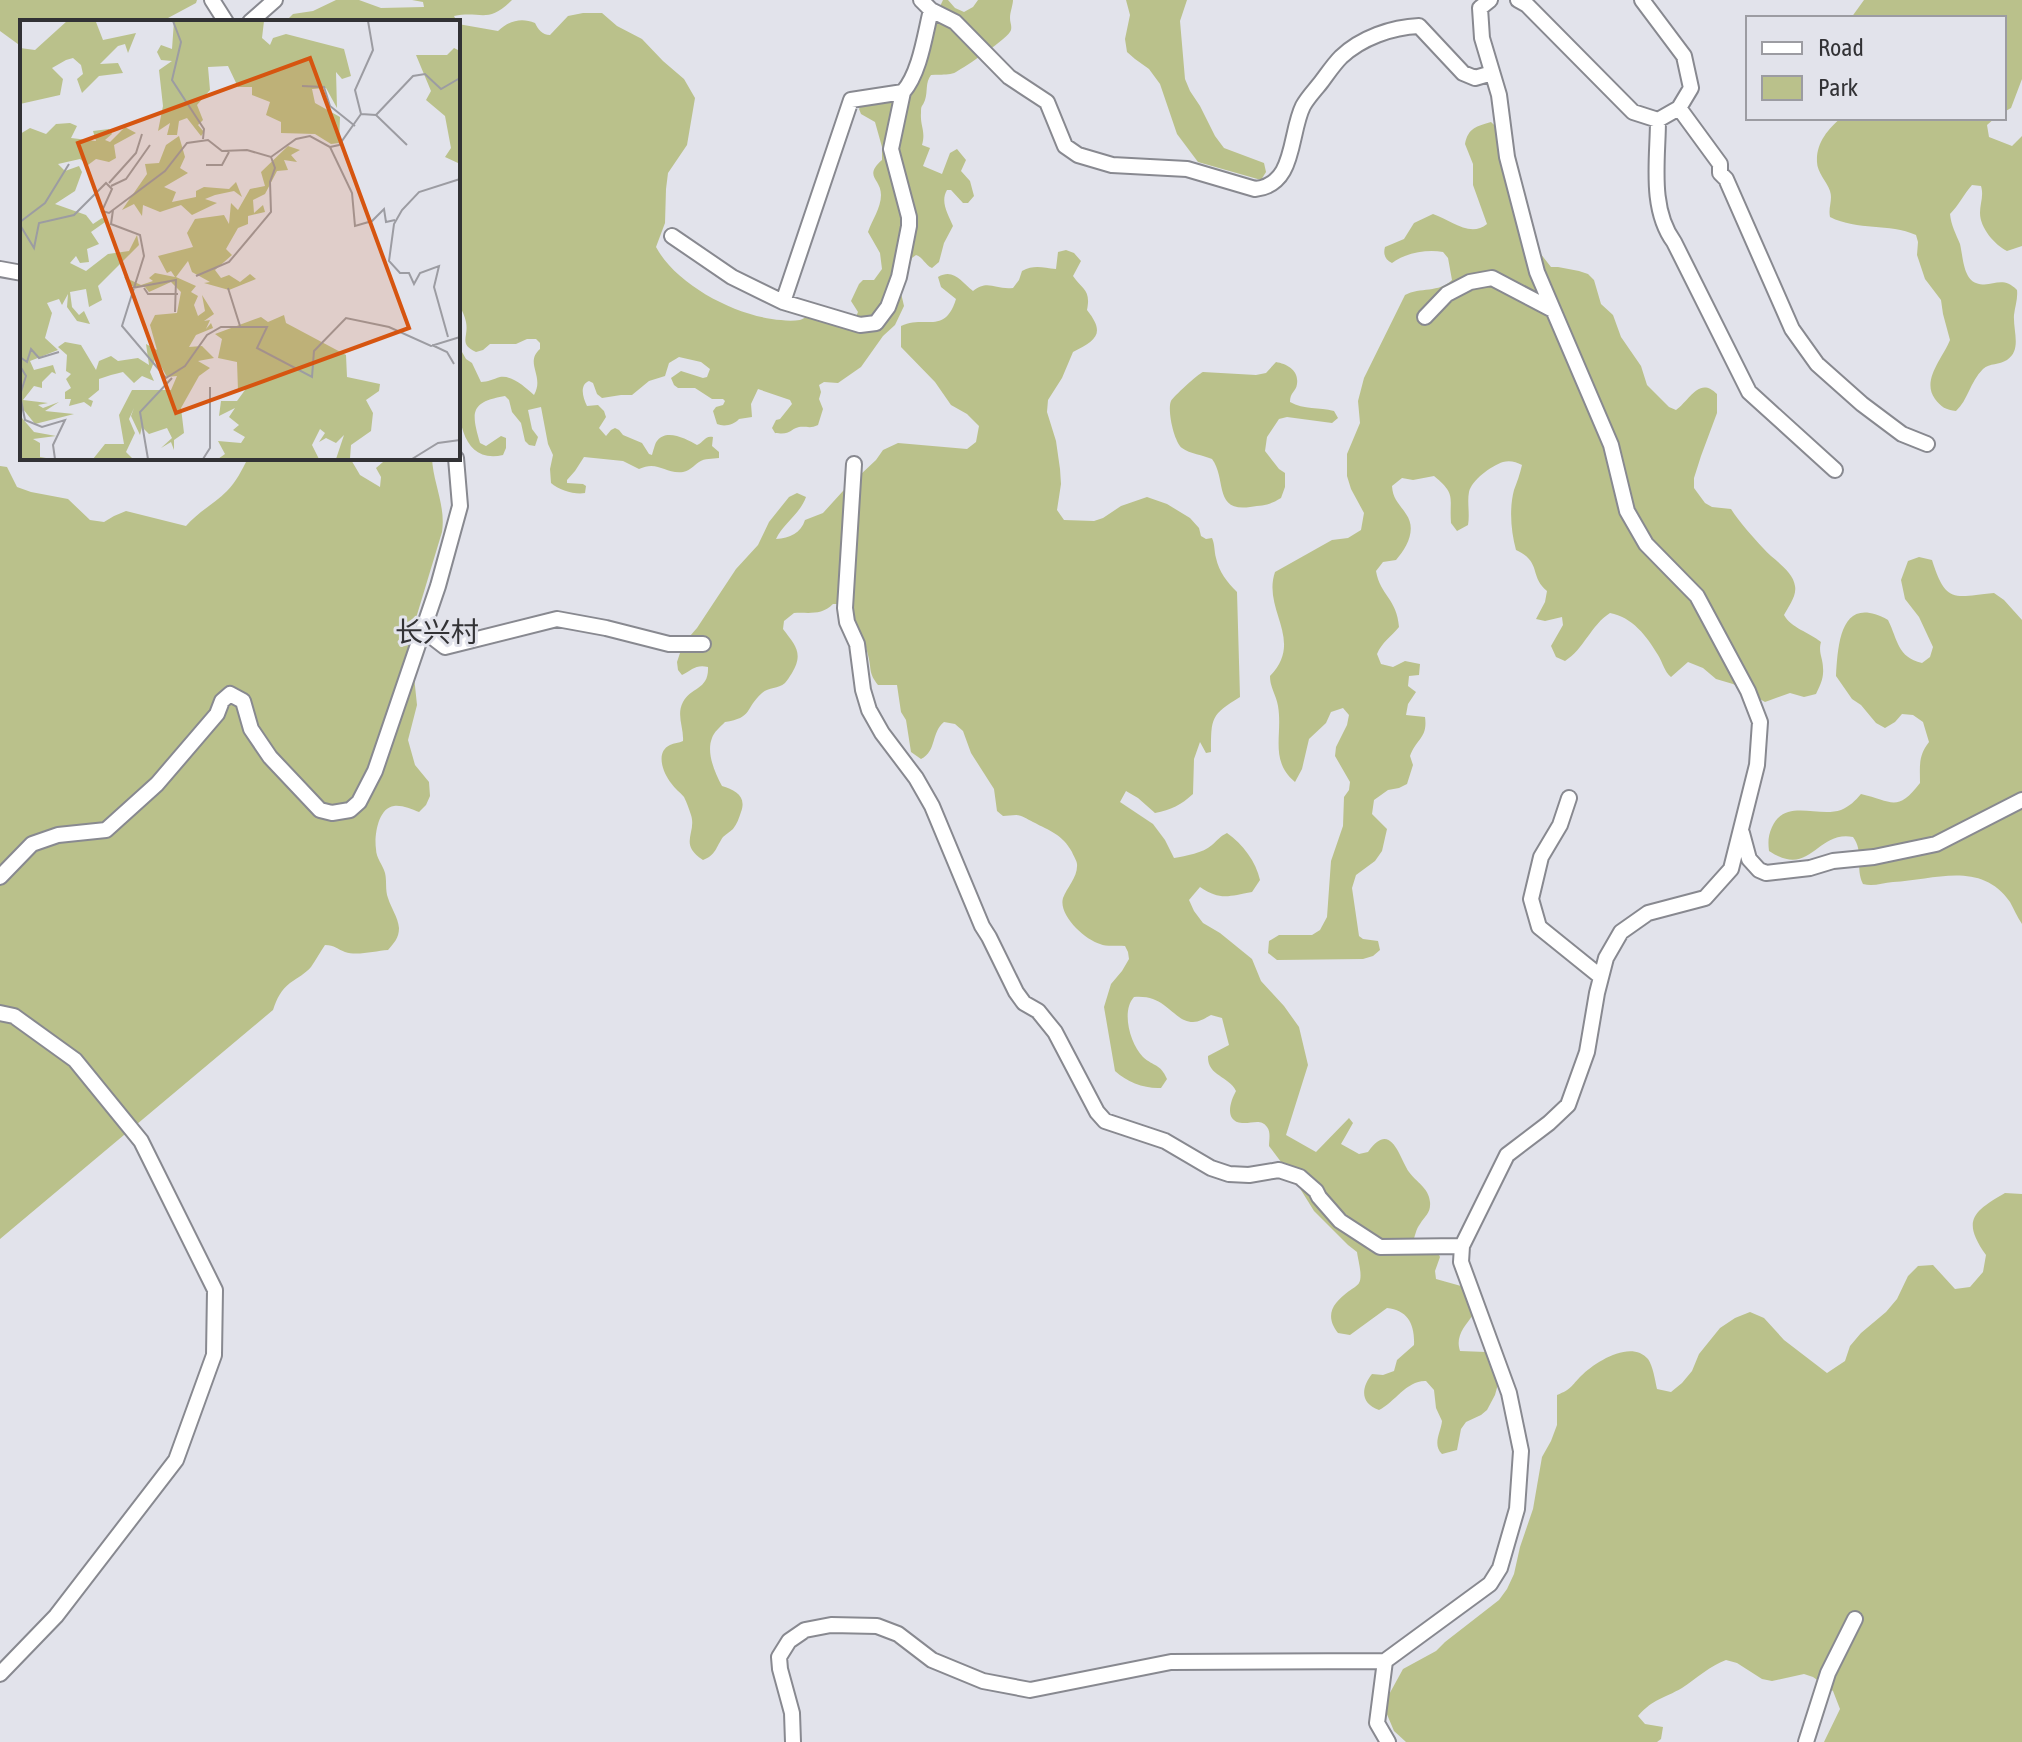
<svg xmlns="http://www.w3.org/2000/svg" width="2022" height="1742" font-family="'Asap Condensed','Noto Sans SC',sans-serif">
<rect width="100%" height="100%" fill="#e2e3eb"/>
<path fill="#bac18b" d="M0 0H197L196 3 168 18 166 22H22V47L0 31Z
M336 0H359L381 8 424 7 423 2 412 0H512C487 25 481 10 454 16L457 22H285L293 14 313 11Z
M943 0H948L955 8 964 12 973 7 978 0H1013C1013 5 1010 12 1010 18 1010 23 1012 25 1011 30 1009 38 965 67 956 72 949 76 939 74 931 75 925 83 928 91 925 100 922 108 921 104 921 113 920 126 926 131 922 145L930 148 923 166 942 174 950 153 957 149 966 160 961 171 970 181 974 196 968 203H963L951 190H947C940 202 948 214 953 226L944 243 939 262 932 268C925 265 923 257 916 255L912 258 901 293 904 306 895 325 883 336 861 367 838 383 824 382 819 385 821 392 819 399 823 409 818 425C810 429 807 426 799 427 788 430 792 435 775 433L772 428 776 420 780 419 792 404 790 400 758 389 751 404 752 417 739 419C734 425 724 427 717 424L713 411 716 407 723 405 725 401 723 399H712L695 388H678L674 385 671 378 681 371 703 378 707 377 710 369 701 362 679 357 669 363 665 376 649 381 632 395H621L602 398 597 394 593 383 589 381C579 385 583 398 587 406L598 405 604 411 606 417 599 428 606 436 611 430 615 428 619 430 623 435 642 443 649 454 652 455C653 452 655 443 657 441 666 428 687 439 697 445 704 442 705 435 713 437L712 446 719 452V458C712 459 705 458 699 462 693 466 691 470 683 472 664 474 658 460 639 469L623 461 584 457 575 471 567 480V483L583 484 586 486 585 493C575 495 559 490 551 483L550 469 553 455 548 444 541 407 528 410 532 429 538 437 535 446 529 445 525 441 521 423 512 412 509 400 505 396C470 402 471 412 480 443L486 446 501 436 506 438V448L503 455C449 467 458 384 458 350L462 352 466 359 472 363 481 382C488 382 493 379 500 377 512 375 525 387 534 395 545 376 524 363 540 349V343L536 339H527L516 344H490L483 350 476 352C458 344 469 337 466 322 465 316 461 308 458 303V24L498 31C509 21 521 17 535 23 538 29 542 35 550 35L568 16 583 13H602L617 26 642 39 663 61 684 79 695 98 687 145 668 173 666 189 665 223 656 247C677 286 738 317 781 320 787 321 794 321 800 320 806 318 805 316 811 316 825 314 841 318 855 319L858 312 851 301 859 284 863 280H874L882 269 880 253 868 232C872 220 881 208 881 195 881 178 863 177 882 160V147L875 122 861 114 859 109 862 104 909 99C922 66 927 31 943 0Z
M1126 0H1187L1180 21 1185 79 1190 91 1200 106 1215 136 1224 148 1264 163 1266 172 1261 180 1198 162 1177 134 1160 84 1149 69 1135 59 1127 52 1125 39 1130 15Z
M1864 0H2022V79L2011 108 2004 112V18H1851Z
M1841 118H1995L1987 125 1989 137 2012 146 2022 136V246L2007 251C1995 245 1980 228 1980 213 1980 203 1984 196 1981 186L1972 185C1964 194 1959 205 1950 214 1951 225 1956 234 1960 244 1963 256 1963 278 1976 283 1992 289 2001 274 2017 290 2018 299 2015 306 2014 315 2013 331 2022 350 2007 360 1999 365 1990 363 1983 369 1970 382 1968 400 1956 411 1946 410 1941 407 1935 399 1921 380 1943 358 1950 340L1943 314 1941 300 1925 279 1917 255 1918 242 1916 235C1889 223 1858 231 1830 217 1828 207 1833 200 1830 191 1827 182 1817 172 1817 162 1816 143 1828 129 1841 118Z
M1491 122 1512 142 1540 253 1551 267H1558L1579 271 1588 274 1594 280 1601 304 1613 315 1621 337 1641 366 1647 385 1669 407 1676 410C1690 400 1699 376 1717 394V413L1701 456 1694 478V488L1705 503 1712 507 1731 509C1740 523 1752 536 1763 548 1772 559 1793 570 1795 586 1797 596 1788 607 1784 615 1791 628 1809 632 1821 642 1818 653 1823 658 1823 668 1824 678 1820 686 1816 694L1804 697 1790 693 1765 702 1733 684 1716 679 1703 668 1688 662 1671 677C1664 671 1663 663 1658 655 1647 636 1632 617 1610 613 1591 625 1584 649 1565 661L1556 657 1551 646 1563 625 1562 617 1545 621 1536 619 1545 602 1547 591C1529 576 1542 562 1516 550 1511 532 1509 509 1514 490 1517 482 1520 474 1522 465 1516 462 1510 460 1503 462 1491 466 1472 480 1469 492 1467 502 1470 514 1468 525L1457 531 1451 523C1449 497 1457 495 1434 476L1413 480 1402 478 1392 486C1393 500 1399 503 1406 514 1417 529 1407 548 1396 560L1383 562 1376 571C1380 595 1397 599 1399 627 1391 637 1382 642 1377 654L1381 664 1393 667 1405 661 1420 664 1419 675 1409 676 1408 686 1416 692 1408 704 1406 715 1425 717C1428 738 1416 739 1410 756L1413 765 1407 784 1399 788 1388 790 1374 800 1372 814 1387 829 1382 851 1375 861 1356 875 1352 888 1359 936 1363 939 1378 941 1380 950 1373 956 1363 959 1277 960 1268 953 1269 941 1279 935H1312L1320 930 1327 917 1331 861 1343 826 1344 797 1349 790 1350 782 1335 756 1336 747 1347 725 1349 715 1343 708 1331 712 1326 723 1309 739 1302 769 1295 782C1269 760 1283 735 1278 706 1276 694 1270 688 1270 676 1305 640 1262 610 1275 572L1332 540 1348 538 1361 530 1364 513 1351 489 1347 476V454L1360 423 1358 401 1364 378 1405 295C1420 287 1439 293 1452 280L1448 258 1443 252C1427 249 1405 253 1392 263 1385 260 1383 254 1385 247L1404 239 1414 223 1433 214C1451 220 1470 238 1487 224L1473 185V164L1465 144C1468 128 1477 126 1491 122Z
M1066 250 1074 253 1081 261 1073 276C1083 290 1091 290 1087 310 1106 334 1096 340 1073 352L1062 378 1048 400 1047 412 1056 441 1060 469 1061 484 1057 510 1064 520 1094 521 1103 518 1121 506 1147 497 1167 504 1190 518 1199 528 1201 536 1206 539 1212 538C1215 545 1214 550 1216 558 1219 572 1227 582 1237 592L1240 697C1211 715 1211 717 1211 752L1206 753 1200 742 1194 759 1193 794C1181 805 1171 810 1155 813L1138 798 1126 791 1120 802 1153 824 1165 840 1174 858C1186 856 1203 853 1212 845 1218 840 1219 837 1227 833 1243 844 1256 862 1260 880L1252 892C1229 896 1221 901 1200 887L1189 900 1194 911 1203 923 1220 933 1252 959 1261 981 1284 1006 1299 1027 1308 1065 1286 1135 1316 1152 1349 1118 1353 1123 1341 1144 1359 1154 1368 1152C1391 1119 1399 1157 1409 1172 1416 1182 1429 1188 1430 1202 1431 1213 1425 1216 1420 1224 1416 1229 1415 1236 1413 1242L1438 1253 1440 1257 1435 1271 1436 1279 1461 1286 1473 1315C1465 1326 1455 1336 1460 1351L1486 1352 1498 1384 1495 1395 1487 1410 1481 1415 1466 1422 1461 1429 1457 1450 1442 1454C1432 1444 1441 1432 1442 1421L1436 1408 1434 1390 1426 1381C1407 1380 1395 1402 1379 1410 1360 1403 1361 1388 1372 1374L1383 1375 1394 1371 1397 1360 1414 1345C1415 1325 1408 1310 1387 1308L1350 1335 1338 1333C1324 1315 1333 1303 1349 1291 1351 1290 1358 1285 1359 1283 1363 1276 1358 1260 1357 1252L1348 1245 1314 1211 1296 1182 1269 1146C1269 1140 1271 1132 1267 1127 1261 1118 1251 1124 1242 1123 1224 1121 1230 1102 1236 1091 1229 1076 1207 1076 1208 1056L1229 1045 1222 1018 1211 1015C1205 1018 1200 1022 1193 1022 1173 1022 1167 994 1134 997 1121 1011 1130 1044 1143 1057 1154 1067 1160 1063 1167 1079L1161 1088C1145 1089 1127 1082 1115 1071L1104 1007 1111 984 1122 971 1129 959 1128 952 1125 946C1116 945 1107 947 1100 944 1085 940 1058 915 1063 898 1067 887 1078 877 1077 864 1077 861 1073 855 1072 852 1062 834 1050 831 1033 822 1027 819 1022 815 1016 815 1012 815 1007 816 1003 816L997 811 994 789 971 753 963 731 955 724 944 722C931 732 937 751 921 759L911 752 906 720 901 712 897 685H878C868 672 872 670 868 655 864 634 853 629 853 604H833C821 616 809 612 794 613L784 621 783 629C795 645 804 653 792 673 790 676 787 681 785 683 778 689 769 687 762 693 745 708 753 718 725 722 720 727 714 732 712 738 706 753 715 773 722 786 735 790 747 796 741 812 739 818 737 824 733 829 730 832 726 834 723 837 716 847 716 855 703 860 678 844 697 833 691 815 689 809 687 803 684 797 680 792 675 789 671 783 663 773 655 752 670 745 674 743 679 743 683 741 684 728 676 715 683 702 691 687 709 690 708 667 696 664 692 670 682 675L678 670 677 662 683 644 697 628 736 569 758 545 769 522 789 497 797 493 806 497C800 514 783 524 776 539 790 538 801 533 805 520L823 513 843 491 876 460 883 450 898 443 967 449 976 442 979 426 967 414 951 405 935 382 901 347V326C925 315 945 335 956 299L941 287 938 277C954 268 961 282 973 291 988 279 995 290 1013 288L1019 280 1022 271C1035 264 1043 268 1056 269L1058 252Z
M1276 362C1287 364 1299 370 1297 384 1296 392 1290 392 1290 402 1304 410 1319 407 1334 411L1338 418 1332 423 1287 417 1279 419 1267 437 1265 451 1279 469 1285 473V487L1281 498C1268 506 1264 505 1250 507 1213 512 1227 479 1212 459 1203 455 1190 454 1182 448 1174 442 1167 410 1171 401 1173 397 1198 374 1203 372L1256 375 1266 373Z
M248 458H350L360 475 380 487 381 477 376 468 383 462 393 458 401 462 407 458H432C433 483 446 506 442 532L410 638 417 705 408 740 415 765 429 782 430 796 426 805 419 812C411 809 402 805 394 806 378 808 374 836 376 849 376 858 383 865 385 873 387 881 385 890 388 898 391 908 398 917 399 928 399 938 394 943 388 950 375 951 357 956 345 952 337 949 335 945 325 945 320 952 316 960 311 967 305 974 298 977 290 983 281 990 277 998 273 1010L0 1239V466L7 467 17 487 31 492 68 499 90 520 104 522 114 516 126 511 186 526C198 512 214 504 227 491 236 482 242 470 248 458Z
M1919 557 1932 560C1946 604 1953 597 1994 593L2004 600 2022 620V924C2017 917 2014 909 2010 902 1981 860 1934 880 1893 882 1882 883 1873 887 1863 884 1855 868 1864 851 1853 837 1816 830 1811 879 1769 851 1768 842 1768 836 1772 827 1785 798 1818 818 1841 810 1850 806 1855 801 1861 794 1892 801 1897 813 1920 783 1920 766 1918 756 1929 742L1923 722 1913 715 1902 714 1895 722 1885 728 1876 723 1861 705 1852 699 1836 676C1838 642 1841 594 1888 620 1898 640 1897 657 1922 663L1930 657 1933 647 1919 617 1905 599 1901 580 1908 561Z
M2005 1193 2022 1194V1742H1824L1840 1709 1833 1691 1813 1677 1804 1674 1772 1681 1762 1679 1737 1663 1726 1660C1710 1666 1697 1678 1682 1688 1663 1699 1654 1698 1638 1716L1645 1724 1663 1727 1661 1739 1657 1742H1406L1394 1731 1386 1712V1700L1403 1669 1436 1651 1445 1642 1499 1600 1507 1589 1514 1574 1520 1547 1533 1509 1542 1457 1551 1441 1557 1425V1395C1572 1389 1571 1386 1581 1376 1595 1362 1631 1339 1648 1359 1653 1366 1655 1380 1657 1389L1671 1392 1682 1383 1692 1371 1699 1354 1720 1328 1735 1318 1750 1312 1764 1318 1784 1340 1827 1373 1845 1361 1850 1346 1861 1333 1886 1312 1897 1299 1908 1276 1918 1266 1933 1265 1955 1289 1970 1287 1983 1272 1986 1255C1962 1221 1972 1212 2005 1193Z"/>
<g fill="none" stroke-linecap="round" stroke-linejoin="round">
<defs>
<path id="minor" d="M212 0 226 22
M921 0 931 10 955 22 1009 77 1047 102 1065 146 1078 155 1112 165 1187 169 1255 189C1296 185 1289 134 1303 106 1308 97 1316 89 1322 81 1328 73 1334 64 1341 57 1361 38 1392 27 1419 26L1463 73 1475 78 1492 73
M1518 0 1527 5 1633 112 1658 120 1679 108 1691 88 1684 56 1642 0
M250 22 275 0
M1679 108 1720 164V173L1726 179 1792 329 1817 364 1862 404 1902 434 1927 444
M1658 120C1658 159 1649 208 1674 242L1749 392 1835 470
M672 236 732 277 783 302 860 325 876 323 888 307 899 277 909 226V217L891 149 903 92C920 73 925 34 931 10
M0 269 22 273
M783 302 851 100 903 92
M1425 317 1447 294 1470 282 1492 278 1553 310
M854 464 845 608 847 622 857 644 863 690 869 710 882 733 916 778 932 806 982 926 989 937 1016 992 1024 1003 1038 1011 1055 1032 1097 1112 1105 1121 1165 1141 1211 1168 1229 1174 1249 1175 1279 1170 1300 1177 1316 1191 1319 1197 1340 1221 1380 1247 1462 1246
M423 630 445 647 557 619 606 628 669 644H703
M1569 798 1560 825 1541 857 1531 899 1539 927 1601 977
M1742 833 1749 859 1759 870 1766 873 1810 868 1833 861 1874 857 1936 844 2022 800
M0 877 32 844 58 835 106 830 157 784 217 714 222 701 230 694 243 701 251 729 270 757 320 810 332 813 350 810 359 802 375 771 438 586 460 506 456 458
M0 1013 14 1016 75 1060 141 1141 215 1290 214 1355 176 1460 56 1616 0 1674
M1385 1661 1377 1723 1388 1742
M793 1742 792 1713 780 1669 779 1657 789 1641 805 1630 831 1625 877 1626 898 1634 932 1660 983 1681 1030 1690 1171 1662 1385 1661 1490 1584 1500 1568 1517 1509 1521 1451 1509 1393 1461 1262 1462 1246 1507 1155 1549 1123 1568 1105 1587 1052 1597 993 1606 958 1621 932 1648 913 1705 898 1731 869 1757 765 1760 722 1748 691 1697 596 1646 544 1627 511 1611 445 1537 272 1507 157 1499 95 1482 38 1480 8 1490 0
M1806 1742 1828 1673 1855 1619"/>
</defs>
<use href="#minor" stroke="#888990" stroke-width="18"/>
<use href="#minor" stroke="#fff" stroke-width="14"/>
</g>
<g text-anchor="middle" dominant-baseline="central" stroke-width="6" stroke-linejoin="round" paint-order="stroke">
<g font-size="28" fill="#323235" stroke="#e2e3eb">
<text x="437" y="632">长兴村</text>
</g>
</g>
<g transform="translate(20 20)">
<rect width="440" height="440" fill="#e2e3eb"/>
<path d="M47 1 76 2 83 20 116 13 108 33 105 24 98 26 80 44 98 43 103 53 79 56 62 73 57 59 63 54 61 45 53 38 46 40 32 48 43 59 40 75 0 84V28L15 30ZM154 1H244L242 18 250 25 253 18 266 14 324 29 331 56 322 59 316 52 317 88 306 68 292 69 295 83 320 97 319 123 311 124 295 114 261 113V102L246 95 250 82 232 75V67H218L208 46 188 47 190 70 177 85 183 100 178 105 184 112 181 116 167 98 159 101 157 115H147L150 103 138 111 143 86 139 50 152 41 141 40 137 32 141 25 152 29ZM434 28 440 31 438 143 425 137 431 128 425 96 406 80 411 71 396 35H427ZM50 103 57 106 51 118 76 121 73 111 89 109 92 114 85 120 90 122 105 107 116 113 94 125 96 138 89 142 76 139 68 145 60 139 38 144 45 151 59 146 62 152 55 171 35 184 66 195 73 204 82 198 88 200 71 212 79 224 67 229 69 242 60 243 56 236 50 243 66 251 88 234 109 231 117 215 119 225 78 266 82 280 69 287 66 269 50 272 52 287 59 295 64 291 70 304 57 301 47 287 48 274 42 285 39 279 27 283 32 293 25 318 38 330 10 341 14 350 33 345 36 354 32 352 22 362V368L14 366 3 380 28 383 18 385 23 388 39 382 25 391 54 394 15 404 3 389 0 394V114L10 108 26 114 36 104ZM159 116 165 137 160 148 168 153 144 167 156 172 152 182 176 177V171L184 167 209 169 216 162 222 177 214 171 195 175 185 179 197 183 172 195 161 185 140 192 123 185 122 196 114 184 102 190 127 154 125 144 139 143 146 125ZM268 126 280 130 271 135 277 142 264 140 268 150 257 151 245 174 233 180 234 193 243 185 245 192 228 196V204L218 208 206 229 212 235 195 250 201 258 209 255 220 262 230 254 236 259 209 270 184 263 190 262 172 252 168 241 156 257 176 266 171 272 178 276 174 285 178 296 185 291 182 275 194 294 184 301 190 300 186 309 191 303 193 308 176 315 169 327 182 326 194 338 178 341 190 348 179 356 161 388 164 413 154 420V430L151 422 141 428 152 418 147 408 129 414 122 407 120 415 111 396 114 388 109 399 115 413 106 432 113 439H73L85 424H104L99 395 112 370H151L157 356 147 357 136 337 130 352 134 361 122 356 114 363 103 352 91 355 79 359V370L68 379 73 381 71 387 64 382 49 386 51 379H45V372L51 368 46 359 51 354 46 351 47 335 38 327 45 322 61 325 76 350 79 341 91 336 98 341 118 338 129 345 126 324 137 330 130 305 135 295 157 293 161 272 151 262 129 272 125 267 110 266 104 257 121 265 133 261 129 258 135 253 155 257 151 251 147 253 138 236 173 227 167 213 175 199 204 195 209 204 211 183 218 190 230 169 245 166 241 152ZM264 295 266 303 326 335 327 357 360 364 359 371 346 380 353 393 351 411 331 425 330 439H316L324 415 316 423 306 418 299 422 305 413 300 409 292 425 299 439H198L205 434 198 421 221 423 225 417 213 410 219 405 209 397 215 388 199 396 201 381H217L225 370H218L217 342 198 338 202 319 195 314 241 297 248 302ZM2 398 14 412 36 416 13 419 20 423V437L32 439H0Z" fill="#bac18b"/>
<path fill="none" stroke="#9c9ca2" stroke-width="2" d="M153 1 161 22 152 60 184 109 183 119M282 66 304 67 310 86 335 106M341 94 335 70 353 30 348 1M341 94 356 95 387 125M356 95 393 56 405 54 421 69 440 58M310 127 319 125 341 94M186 145H202L209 132M89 163 116 133 122 114M91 166 106 159 130 125M93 190 91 204 120 215 124 236 102 306 146 358 165 346 187 315 201 307H247L237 328 292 357 294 331 326 298 369 307 411 326 440 317M0 202 25 183 49 144M0 205 14 228 19 203 54 195 86 163 92 169 82 191 89 193 145 151 167 123 188 120 202 131 227 130 251 137 276 119 290 116 310 127 332 173 335 206 352 201 364 189 366 202 375 200M176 256 209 242 251 192 250 162 255 148 251 137M112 268 156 260 155 292M124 268 128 274H158M208 268 220 306M428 317 414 267 419 246 400 253 394 264 389 253H380L369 241 374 204 382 190 399 172 440 159M412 325 427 332 434 344M0 337 7 342 11 329 19 338 39 332M0 346 6 356 0 375 5 400 22 407 45 400 33 425 35 439M128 439 120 392 152 358M183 439 190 428V367M392 439 418 423 440 420"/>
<path fill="#d65510" fill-opacity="0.15" stroke="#d65510" stroke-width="4" d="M290 38 389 308 156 393 58 123Z"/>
<rect width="440" height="440" fill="none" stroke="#323235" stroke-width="4"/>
</g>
<rect x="1746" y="16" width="260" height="104" fill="#e2e3eb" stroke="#9c9ca2" stroke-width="2"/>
<rect x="1762" y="42" width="40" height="12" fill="#ffffff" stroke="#9c9ca2" stroke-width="2"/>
<text x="1818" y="56" font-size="24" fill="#323235">Road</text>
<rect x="1762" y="76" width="40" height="24" fill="#bac18b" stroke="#9c9ca2" stroke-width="2"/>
<text x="1818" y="96" font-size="24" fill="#323235">Park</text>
</svg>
